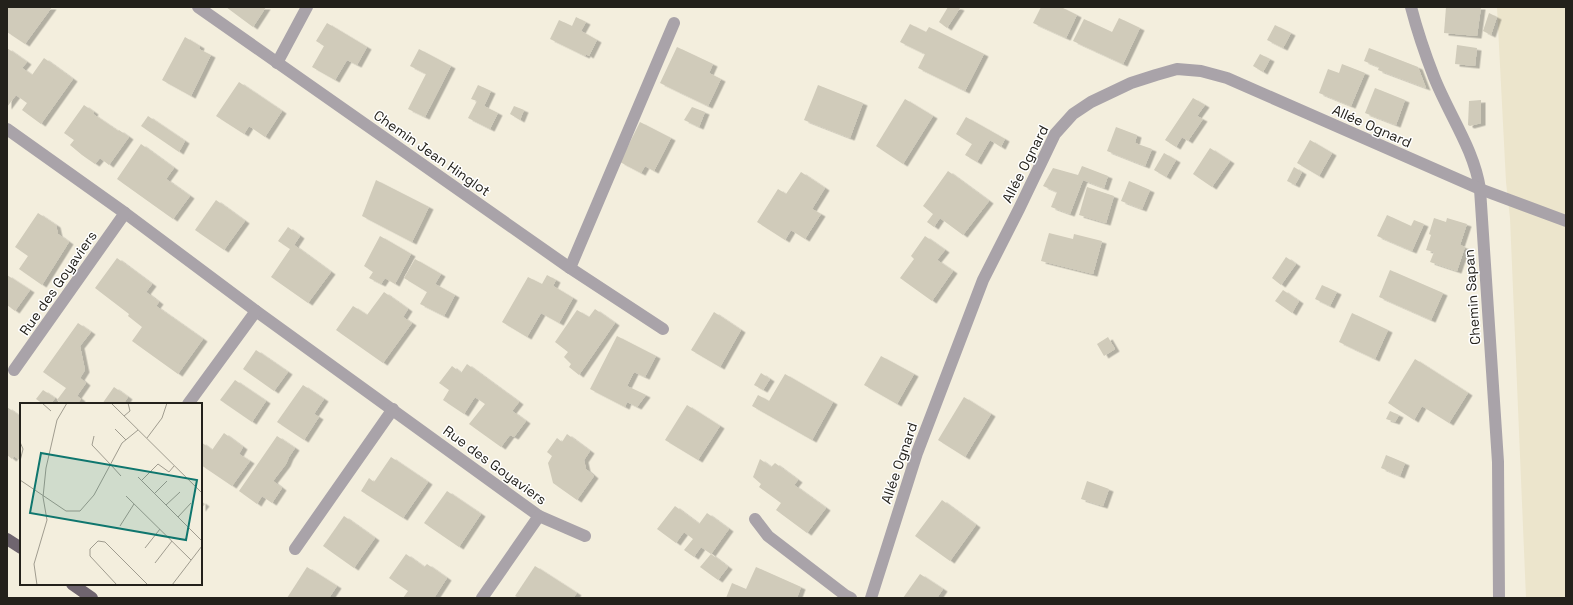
<svg xmlns="http://www.w3.org/2000/svg" width="1573" height="605" font-family="'Space Grotesk',sans-serif">
<style>
.built{fill:#ece5cc}
.building{fill:#d0cbba;filter:url(#shadow)}
.lines{fill:none;stroke-linecap:round;stroke-linejoin:round}
.minor{stroke:#a9a3a9;stroke-width:12}
.major{stroke:#6f656f;stroke-width:12}
.labels{text-anchor:middle;dominant-baseline:central;stroke-width:3;stroke-linejoin:round;paint-order:stroke}
.street-label{font-size:14px;fill:#23211b;stroke:#fff}
.inset-road{fill:none;stroke:#a09c8f;stroke-width:1}
.view{fill:#0f766e;fill-opacity:0.15;stroke:#0f766e;stroke-width:2}
.inset-edge{fill:none;stroke:#23211b;stroke-width:2}
</style>
<defs>
<filter id="shadow"><feDropShadow dx="4.5" dy="2.5" stdDeviation="0" flood-color="#0004"/></filter>
</defs>
<rect width="100%" height="100%" fill="#f3eedd"/>
<path class="built" d="M1497,7H1566V598H1526L1510,218L1506,182Z"/>
<g class="building">
<path d="M7,7H52L25,44L7,32Z"/>
<path d="M226,7H266L253,27Z"/>
<path d="M948,7H957L960,8L947,28L939,22Z"/>
<path d="M1041,7H1061L1077,15L1066,38L1033,23Z"/>
<path d="M1446,7H1481L1477,36L1444,33Z"/>
<path d="M1489,13L1497,17L1491,35L1483,31Z"/>
<path d="M576,17L586,22L581,31L597,40L589,56L586,54L585,56L550,39L559,20L572,26Z"/>
<path d="M1119,18L1140,28L1123,64L1073,41L1084,19L1112,32Z"/>
<path d="M327,23L367,47L357,65L347,60L335,80L312,67L324,46L316,41Z"/>
<path d="M910,24L926,32L929,27L984,54L965,91L918,68L925,54L900,42Z"/>
<path d="M1275,25L1291,33L1283,48L1267,40Z"/>
<path d="M185,37L200,46L199,49L211,55L191,96L162,80Z"/>
<path d="M1457,45L1477,48L1475,66L1455,64Z"/>
<path d="M677,47L713,64L709,73L721,79L708,106L660,83Z"/>
<path d="M7,48L27,62L22,68L32,75L44,58L73,79L41,124L22,110L27,103L16,95L7,107Z"/>
<path d="M1369,48L1418,67L1426,88L1378,70L1379,67L1364,61Z"/>
<path d="M419,49L451,66L425,117L408,109L426,74L410,66Z"/>
<path d="M1260,54L1270,59L1263,72L1253,66Z"/>
<path d="M1342,64L1365,73L1351,106L1319,93L1328,69L1339,73Z"/>
<path d="M239,82L282,111L265,137L249,126L244,134L216,116Z"/>
<path d="M478,85L491,91L484,106L498,113L490,129L468,118L477,101L471,99Z"/>
<path d="M818,85L863,103L850,138L804,120Z"/>
<path d="M1375,88L1405,100L1396,125L1365,113Z"/>
<path d="M1193,98L1205,105L1197,116L1203,119L1188,141L1182,137L1176,147L1165,140Z"/>
<path d="M905,99L933,116L903,164L876,146Z"/>
<path d="M1481,100V123L1470,126L1468,125L1469,101Z"/>
<path d="M84,105L94,112L93,114L118,131L119,130L129,137L109,165L100,158L95,164L82,155L70,145L74,140L64,133Z"/>
<path d="M514,106L524,110L520,120L510,114Z"/>
<path d="M692,107L705,112L699,127L684,120Z"/>
<path d="M148,116L185,141L179,152L141,126Z"/>
<path d="M966,117L1005,139L1001,147L990,140L977,162L965,155L972,144L956,134Z"/>
<path d="M640,122L671,138L654,171L645,166L641,173L620,162Z"/>
<path d="M1116,127L1137,135L1135,143L1152,149L1145,166L1107,151Z"/>
<path d="M1310,140L1332,153L1319,176L1297,163Z"/>
<path d="M141,144L174,168L166,179L190,196L173,219L117,179Z"/>
<path d="M1210,148L1230,161L1212,187L1193,174Z"/>
<path d="M1164,153L1176,160L1166,177L1154,170Z"/>
<path d="M1082,166L1108,176L1104,188L1083,180L1070,214L1051,207L1057,192L1043,186L1053,168L1078,175Z"/>
<path d="M1294,167L1302,172L1295,185L1287,181Z"/>
<path d="M948,171L989,201L963,235L940,218L934,227L927,222L933,214L923,206Z"/>
<path d="M801,172L825,188L812,209L821,214L805,239L791,230L785,240L757,222L778,189L786,194Z"/>
<path d="M376,180L429,207L412,242L362,216Z"/>
<path d="M1129,181L1150,190L1142,209L1121,201Z"/>
<path d="M1087,187L1114,196L1106,223L1079,215Z"/>
<path d="M216,200L245,221L224,250L195,230Z"/>
<path d="M38,213L56,225L58,234L69,242L42,285L19,269L28,256L15,247Z"/>
<path d="M1387,215L1411,226L1414,220L1424,224L1412,251L1377,236Z"/>
<path d="M1434,218L1446,222L1447,218L1467,224L1460,245L1465,247L1457,271L1430,262L1434,252L1426,250L1431,235L1429,234Z"/>
<path d="M288,227L300,236L294,245L331,272L308,303L271,277L290,249L278,241Z"/>
<path d="M1049,233L1073,239L1074,234L1102,241L1093,274L1041,261Z"/>
<path d="M380,236L411,254L395,284L385,278L381,284L369,278L373,272L364,266Z"/>
<path d="M925,236L945,250L937,260L953,271L932,301L900,278L914,259L911,256Z"/>
<path d="M1286,257L1296,264L1281,285L1272,278Z"/>
<path d="M117,258L152,284L146,292L159,302L156,306L203,339L178,374L132,341L142,327L128,316L129,314L95,288Z"/>
<path d="M415,259L441,274L435,284L455,295L444,316L420,304L427,292L404,278Z"/>
<path d="M1390,270L1443,293L1431,320L1379,297Z"/>
<path d="M7,275L30,290L15,311L7,305Z"/>
<path d="M547,275L556,280L553,286L573,298L559,323L541,313L527,337L502,322L528,277L542,284Z"/>
<path d="M1322,285L1337,292L1330,306L1315,299Z"/>
<path d="M1283,290L1299,301L1292,313L1275,301Z"/>
<path d="M384,292L408,309L403,317L412,323L383,363L336,330L353,306L367,315Z"/>
<path d="M595,309L615,323L579,375L569,367L571,364L564,357L568,352L555,342L577,310L589,317Z"/>
<path d="M714,312L741,330L720,367L691,350Z"/>
<path d="M1352,313L1388,330L1375,359L1339,342Z"/>
<path d="M78,323L91,332L80,346L85,370L80,378L86,383L77,396L81,399L77,404H62L57,400L66,388L43,372Z"/>
<path d="M617,336L656,356L645,377L634,372L627,386L646,395L637,407L627,402L625,407L590,389Z"/>
<path d="M1108,337L1115,349L1104,356L1097,344Z"/>
<path d="M256,350L288,372L274,391L243,369Z"/>
<path d="M881,356L914,374L897,404L864,385Z"/>
<path d="M1415,359L1468,393L1449,423L1422,406L1414,420L1388,403Z"/>
<path d="M467,364L519,402L512,411L526,421L514,437L510,435L501,447L469,424L485,404L475,397L464,414L443,400L449,390L439,383L452,366L461,373Z"/>
<path d="M761,373L770,379L763,390L754,385Z"/>
<path d="M785,374L833,402L812,440L752,406L758,395L769,401Z"/>
<path d="M235,380L266,401L252,422L220,400Z"/>
<path d="M303,385L324,399L314,414L319,417L304,440L277,422Z"/>
<path d="M114,387L128,397L124,403L126,404H102Z"/>
<path d="M43,390L55,398L51,404H43L36,399Z"/>
<path d="M964,397L991,414L965,457L938,440Z"/>
<path d="M687,405L720,426L698,460L665,440Z"/>
<path d="M7,407L21,417V461L14,456L12,459L7,455Z"/>
<path d="M1390,411L1399,415L1395,422L1386,419Z"/>
<path d="M224,433L243,447L239,454L250,461L232,486L201,465V442L212,450Z"/>
<path d="M567,434L590,451L584,460L586,469L594,476L577,500L553,483L548,463L552,456L547,452L557,438L562,442Z"/>
<path d="M277,436L295,448L289,457L286,464L273,481L282,488L272,503L262,496L257,504L239,491Z"/>
<path d="M1386,455L1405,463L1400,476L1381,468Z"/>
<path d="M391,457L428,482L403,518L361,491L369,478L374,482Z"/>
<path d="M760,459L771,467L775,463L798,480L794,485L826,508L807,533L776,510L781,503L759,487L761,484L753,477Z"/>
<path d="M1087,481L1109,489L1103,506L1081,499Z"/>
<path d="M447,491L481,514L459,547L424,523Z"/>
<path d="M942,500L976,525L950,561L915,536Z"/>
<path d="M201,501L205,504L201,509Z"/>
<path d="M675,506L699,524L707,513L729,529L711,554L701,547L694,557L684,550L693,539L684,532L676,543L657,529Z"/>
<path d="M344,516L375,538L354,568L323,546Z"/>
<path d="M406,554L424,567L427,564L447,578L434,598H403L408,591L389,578Z"/>
<path d="M711,554L728,567L718,580L700,567Z"/>
<path d="M535,566L577,593L573,598H519L515,596Z"/>
<path d="M307,567L337,586L329,598H287Z"/>
<path d="M756,567L801,587L797,598H726L732,583L746,589Z"/>
<path d="M920,574L943,589L937,598H903Z"/>
</g>
<g class="lines">
<g class="minor">
<path d="M198,7L570,268L663,329"/>
<path d="M1411,7C1417,30 1425,54 1434,77C1449,115 1474,149 1480,189L1498,462L1499,598"/>
<path d="M277,63L307,7"/>
<path d="M7,129L125,213L256,311L539,516L585,536"/>
<path d="M570,268L674,23"/>
<path d="M14,370L125,213"/>
<path d="M188,404L256,311"/>
<path d="M755,519L768,536L845,595L851,598"/>
<path d="M295,549L393,409"/>
<path d="M482,598L539,516"/>
<path d="M871,598L917,453L983,280L1019,209L1055,134L1073,114L1091,102L1131,83L1156,75L1177,69L1201,71L1227,78L1480,189L1566,221"/>
</g>
<g class="major">
<path d="M7,539L21,548"/>
<path d="M72,584L92,598"/>
</g>
</g>
<g class="labels">
<g class="street-label">
<text transform="translate(1372 126) rotate(24)">Allée Ognard</text>
<text transform="translate(432 153) rotate(35)">Chemin Jean Hinglot</text>
<text transform="translate(1025 164) rotate(-63)">Allée Ognard</text>
<text transform="translate(58 283) rotate(-55)">Rue des Goyaviers</text>
<text transform="translate(1472 297) rotate(-94)">Chemin Sapan</text>
<text transform="translate(899 463) rotate(-71)">Allée Ognard</text>
<text transform="translate(495 465) rotate(36)">Rue des Goyaviers</text>
</g>
</g>
<g transform="translate(20 403)">
<rect width="182" height="182" fill="#f3eedd"/>
<path class="inset-road" d="M22,0L31,8M91,0L182,90M104,13L110,8L108,0M95,26L106,37M74,33L72,42L91,62M127,35L142,15L147,0M0,39L3,46L0,58M91,62L101,73M118,74L182,138M0,77L46,108H60L74,92L102,40L118,27M122,77L138,61L149,69L154,63M135,90L147,78M106,93L171,157M146,102L160,89M158,114L171,100M100,123L114,101M125,145L140,126M135,160L152,138M17,182L14,161L27,117L23,94L26,65L37,17L47,0M97,182L70,153V146L78,138L85,139L128,182M152,182L182,143"/>
<path class="view" d="M21,50L177,77L166,137L10,110Z"/>
<rect width="182" height="182" class="inset-edge"/>
</g>
<rect width="1573" height="605" fill="none" stroke="#23211b" stroke-width="16"/>
</svg>
